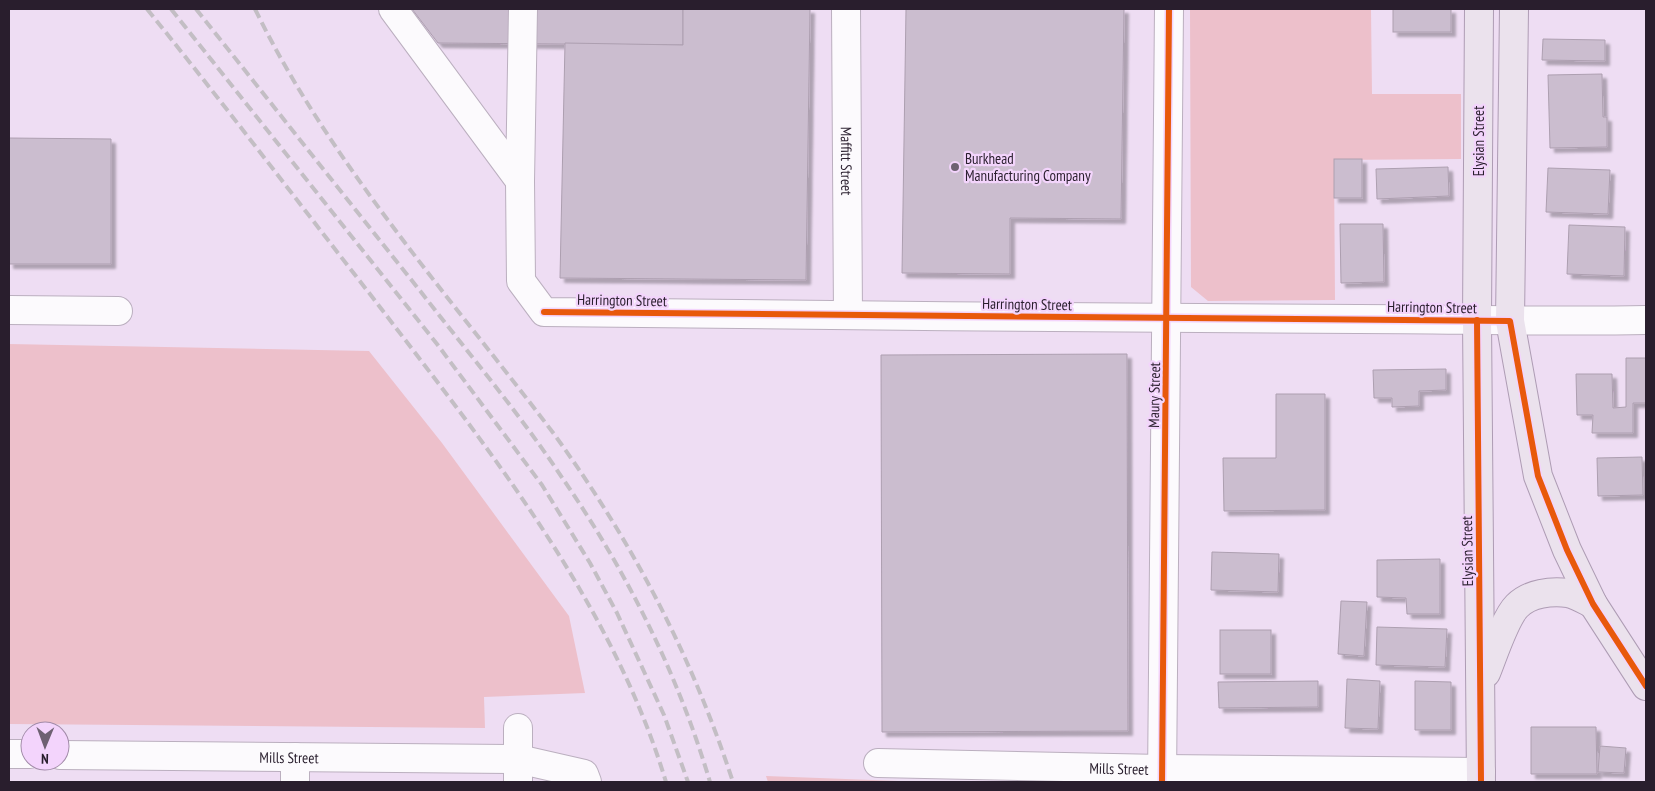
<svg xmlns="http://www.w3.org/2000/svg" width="1655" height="791" font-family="'PT Sans Narrow',sans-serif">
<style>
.green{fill:#edc0cb}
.building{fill:#cbbdcf;stroke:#ad9fb0;filter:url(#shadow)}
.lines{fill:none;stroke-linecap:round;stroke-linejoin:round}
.minor-casing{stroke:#bbafbf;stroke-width:30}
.major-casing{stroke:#ae9cb4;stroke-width:30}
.minor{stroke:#fcfafd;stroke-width:28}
.major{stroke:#ebe2ed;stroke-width:28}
.rail{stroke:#c3bec4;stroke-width:4;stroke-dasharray:10 5;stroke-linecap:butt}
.cycleway-casing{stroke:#f3d4fc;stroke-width:9}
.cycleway{stroke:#e8590c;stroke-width:6}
.poi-dot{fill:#6e6172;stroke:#f3d4fc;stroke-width:2}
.labels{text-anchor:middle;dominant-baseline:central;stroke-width:4.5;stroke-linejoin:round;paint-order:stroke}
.street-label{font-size:15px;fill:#291e2d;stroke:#f3d4fc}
.poi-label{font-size:15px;fill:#291e2d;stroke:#f3d4fc;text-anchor:start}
</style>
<defs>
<filter id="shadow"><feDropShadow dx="4.5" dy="4.5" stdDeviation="1" flood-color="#0004"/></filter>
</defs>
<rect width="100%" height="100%" fill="#eeddf3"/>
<g class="green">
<path d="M1190,9H1371L1372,94H1461V159L1334,160L1335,300L1208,301L1191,287Z"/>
<path d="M9,344L369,351L442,443L569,616L585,693L484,697L485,728L9,724Z"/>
<path d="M766,776L925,782H768Z"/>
</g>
<g class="building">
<path d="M412,9H683V45L438,43Z"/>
<path d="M683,9H810L806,280L560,278L565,43L683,45Z"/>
<path d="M906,9H1124L1121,219L1010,218V274L902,273Z"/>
<rect x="1393" y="9" width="58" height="23"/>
<path d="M1543,39L1605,40V61L1542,60Z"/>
<path d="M1602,74L1603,117H1607V147L1550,148L1548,75Z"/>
<path d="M9,138L111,139V264H9Z"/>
<rect x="1334" y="159" width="28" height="39"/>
<path d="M1448,167L1449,196L1377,199L1376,169Z"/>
<path d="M1548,168L1610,170L1608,214L1546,212Z"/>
<path d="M1340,224H1383L1384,282L1341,283Z"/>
<path d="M1569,225L1625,227L1624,276L1567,274Z"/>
<path d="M1127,354L1128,731L882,732L881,355Z"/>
<path d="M1626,358H1646V403H1633V433H1592L1593,415H1577L1576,374H1612L1613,408L1626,407Z"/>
<path d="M1446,369V390L1419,391V406L1392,407V398H1374L1373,370Z"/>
<path d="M1276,394H1325V510L1224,511L1223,458H1276Z"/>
<path d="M1642,457L1643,495L1598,496L1597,458Z"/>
<path d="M1212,552L1279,554L1278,592L1211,590Z"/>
<path d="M1440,559V614H1407L1406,598L1377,597V560Z"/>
<path d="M1341,601L1367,602L1364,656L1338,654Z"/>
<path d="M1377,627L1447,629L1445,667L1376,665Z"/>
<rect x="1220" y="630" width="51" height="44"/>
<path d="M1347,679L1380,681L1378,729L1345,728Z"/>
<path d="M1318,681V707L1219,708L1218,682Z"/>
<path d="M1415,681L1451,682V730H1415Z"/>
<path d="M1531,727H1596L1597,774H1531Z"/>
<path d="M1600,746L1626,748L1624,773L1598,772Z"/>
</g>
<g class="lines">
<defs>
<g id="minor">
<path d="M393,9L520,181"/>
<path d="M523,9L520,181L521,281L544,312C815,315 1087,318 1358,319C1454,319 1550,322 1646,320"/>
<path id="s1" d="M846,9L848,315"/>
<path d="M9,310L118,311"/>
<path d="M9,754H30"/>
<path id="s2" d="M60,755L518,759L584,774L587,782"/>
<path id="s3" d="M878,763L1162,769L1481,772"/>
<path d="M295,782V757"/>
<path d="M518,782V728"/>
<path d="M1162,782L1169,9"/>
</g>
<g id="major">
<path d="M1479,9L1477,320L1481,782"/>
<path d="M1514,9L1510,321L1538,476L1567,550L1593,604L1646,686"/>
<path d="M1486,673C1493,656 1505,618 1517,606C1530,593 1551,591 1568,593C1577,595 1585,600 1593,604"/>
</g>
</defs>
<use href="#minor" class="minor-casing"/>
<use href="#major" class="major-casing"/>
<use href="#minor" class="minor"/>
<use href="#major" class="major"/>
<g class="rail">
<path d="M147,9C224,104 298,202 373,298C487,447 611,600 666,782"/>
<path d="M171,9L437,344L542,485L590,563L617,613L664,715L688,782"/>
<path d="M196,9C271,103 346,198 421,292C469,354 520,414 563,479C627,572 678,674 710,782"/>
<path d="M255,9C330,163 451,298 554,434C633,543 691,654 733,782"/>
</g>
<defs>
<g id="cycleway">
<path d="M544,312L1510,321L1538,476L1567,550L1593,604L1646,686"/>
<path d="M1477,320L1481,782"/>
<path d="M1162,782L1169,9"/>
</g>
</defs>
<use href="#cycleway" class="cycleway-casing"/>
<use href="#cycleway" class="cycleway"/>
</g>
<circle class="poi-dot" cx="955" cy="167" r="5"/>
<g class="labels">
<g class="street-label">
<text transform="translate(1478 141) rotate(-90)">Elysian Street</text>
<text stroke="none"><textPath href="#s1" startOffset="152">Maffitt Street</textPath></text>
<text transform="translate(622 300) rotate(1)">Harrington Street</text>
<text transform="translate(1027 304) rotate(1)">Harrington Street</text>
<text transform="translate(1432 307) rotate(1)">Harrington Street</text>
<text transform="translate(1154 395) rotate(-89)">Maury Street</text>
<text transform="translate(1467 551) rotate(-91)">Elysian Street</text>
<text stroke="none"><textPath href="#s2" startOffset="229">Mills Street</textPath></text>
<text stroke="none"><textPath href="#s3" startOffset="241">Mills Street</textPath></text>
</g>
<g class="poi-label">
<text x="965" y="158">Burkhead<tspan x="965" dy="17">Manufacturing Company</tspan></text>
</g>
</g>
<rect width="1655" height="791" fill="none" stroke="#291e2d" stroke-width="20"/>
<g transform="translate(45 746) rotate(181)"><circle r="24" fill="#f3d4fc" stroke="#a28ba9"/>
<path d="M0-4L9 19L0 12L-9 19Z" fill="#6e6172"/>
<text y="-8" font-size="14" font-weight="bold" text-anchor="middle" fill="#291e2d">N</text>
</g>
</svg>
